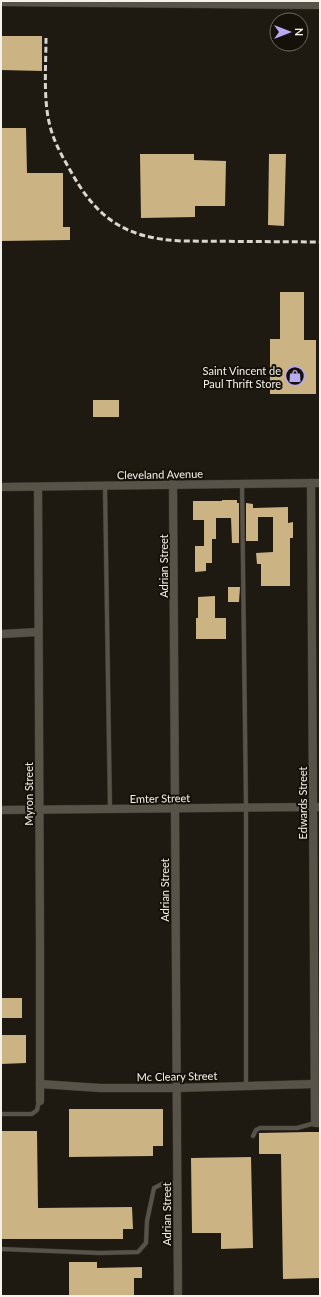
<svg xmlns="http://www.w3.org/2000/svg" width="321" height="1297" font-family="Lato,sans-serif">
<style>
.building{fill:#ccb383}
.lines{fill:none;stroke-linecap:round;stroke-linejoin:round}
.lane-casing{stroke:#373430;stroke-width:5}
.street-casing{stroke:#373430;stroke-width:9}
.lane{stroke:#585349;stroke-width:4}
.street{stroke:#585349;stroke-width:8}
.rail{stroke:#d9d6d0;stroke-width:3;stroke-dasharray:6 3;stroke-linecap:butt}
.labels{text-anchor:middle;dominant-baseline:central;stroke-width:4;stroke-linejoin:round;paint-order:stroke}
.poi-label{font-size:11px;fill:#f4f1eb;stroke:#151109;text-anchor:end}
.street-label{font-size:11px;fill:#f4f1eb;stroke:#151109}
</style>
<rect width="100%" height="100%" fill="#1e1a12"/>
<g class="building">
<path d="M1,36H42V71L1,70Z"/>
<path d="M1,128H26L27,173H63V227H70V240L1,241Z"/>
<path d="M140,154H194V160L226,161L225,206H195V217L141,218Z"/>
<path d="M269,154H286L284,226L268,225Z"/>
<path d="M280,292H304V340H316V394H270V339H280Z"/>
<rect x="93" y="400" width="26" height="17"/>
<path d="M222,500H237V503H239V543H232L231,518H216V539H212V563H206V571L195,572V546H204V520H193V501H222Z"/>
<path d="M246,503L253,504V508L288,507V523L293,522V538H290V586H261V564H257L256,553L273,552V517H258V541H246Z"/>
<path d="M228,587H240L239,602H228Z"/>
<path d="M215,596V618H226V639H196V618H198V597Z"/>
<rect x="1" y="998" width="21" height="20"/>
<path d="M1,1035H26V1063L1,1064Z"/>
<path d="M69,1109H163V1146H153V1156L69,1157Z"/>
<path d="M1,1131H37L38,1208L132,1207L133,1229H123V1239H1Z"/>
<path d="M308,1132H320V1278L283,1279L281,1154H259V1133Z"/>
<path d="M251,1157L253,1248L221,1249V1233H192L191,1158Z"/>
<path d="M69,1262H97V1268L142,1267V1278H134V1296H69Z"/>
</g>
<g class="lines">
<defs>
<g id="lane">
<path d="M242,484L246,808V1086"/>
<path d="M105,486L110,809"/>
<path d="M1,1114H32L37,1110L39,1101"/>
<path d="M253,1136L256,1130L260,1128H297L315,1123"/>
<path d="M1,1249L100,1253L138,1252L146,1243L147,1221L154,1188L162,1184L177,1183"/>
</g>
<g id="street">
<path d="M1,2L320,5"/>
<path d="M311,483L315,1123H320"/>
<path d="M173,484L178,1296"/>
<path d="M1,487L320,483"/>
<path d="M38,487L40,947V1101"/>
<path d="M1,634L38,632"/>
<path d="M1,810L320,807"/>
<path d="M40,1084L100,1088H177L314,1084"/>
</g>
</defs>
<use href="#lane" class="lane-casing"/>
<use href="#street" class="street-casing"/>
<use href="#lane" class="lane"/>
<use href="#street" class="street"/>
<path class="rail" d="M46,38C46,65 43,100 50,126C54,142 62,156 70,170C97,219 125,238 181,241L320,242"/>
</g>
<defs>
<symbol id="shop-ring" viewBox="-11 -11 22 22"><circle r="9.5" fill="#151109" stroke="#baaaf6" stroke-width="1.5"/><path d="M-5-2.5h2.3a2.7 3.5 0 0 1 5.4 0H5L5.5 6h-11ZM-1.5-2.5h3a1.5 2.3 0 0 0-3 0Z" fill="#baaaf6"/></symbol>
</defs>
<g fill-rule="evenodd">
<use href="#shop-ring" x="284" y="365" width="22" height="22"/>
</g>
<g class="labels">
<g class="poi-label">
<text x="281" y="370">Saint Vincent de<tspan x="281" dy="13">Paul Thrift Store</tspan></text>
</g>
<g class="street-label">
<text transform="translate(160 474) rotate(-1)">Cleveland Avenue</text>
<text transform="translate(163 566) rotate(-90)">Adrian Street</text>
<text transform="translate(28 794) rotate(-90)">Myron Street</text>
<text transform="translate(160 798) rotate(-1)">Emter Street</text>
<text transform="translate(302 803) rotate(-90)">Edwards Street</text>
<text transform="translate(164 890) rotate(-90)">Adrian Street</text>
<text transform="translate(177 1076) rotate(-1)">Mc Cleary Street</text>
<text transform="translate(166 1214) rotate(-90)">Adrian Street</text>
</g>
</g>
<rect width="321" height="1297" fill="none" stroke="#f4f1eb" stroke-width="4"/>
<g transform="translate(289 32) rotate(90)"><circle r="19" fill="#151109" stroke="#6e6b63"/>
<path d="M0-3L7 15L0 10L-7 15Z" fill="#baaaf6"/>
<text y="-6" font-size="11" font-weight="bold" text-anchor="middle" fill="#f4f1eb">N</text>
</g>
</svg>
